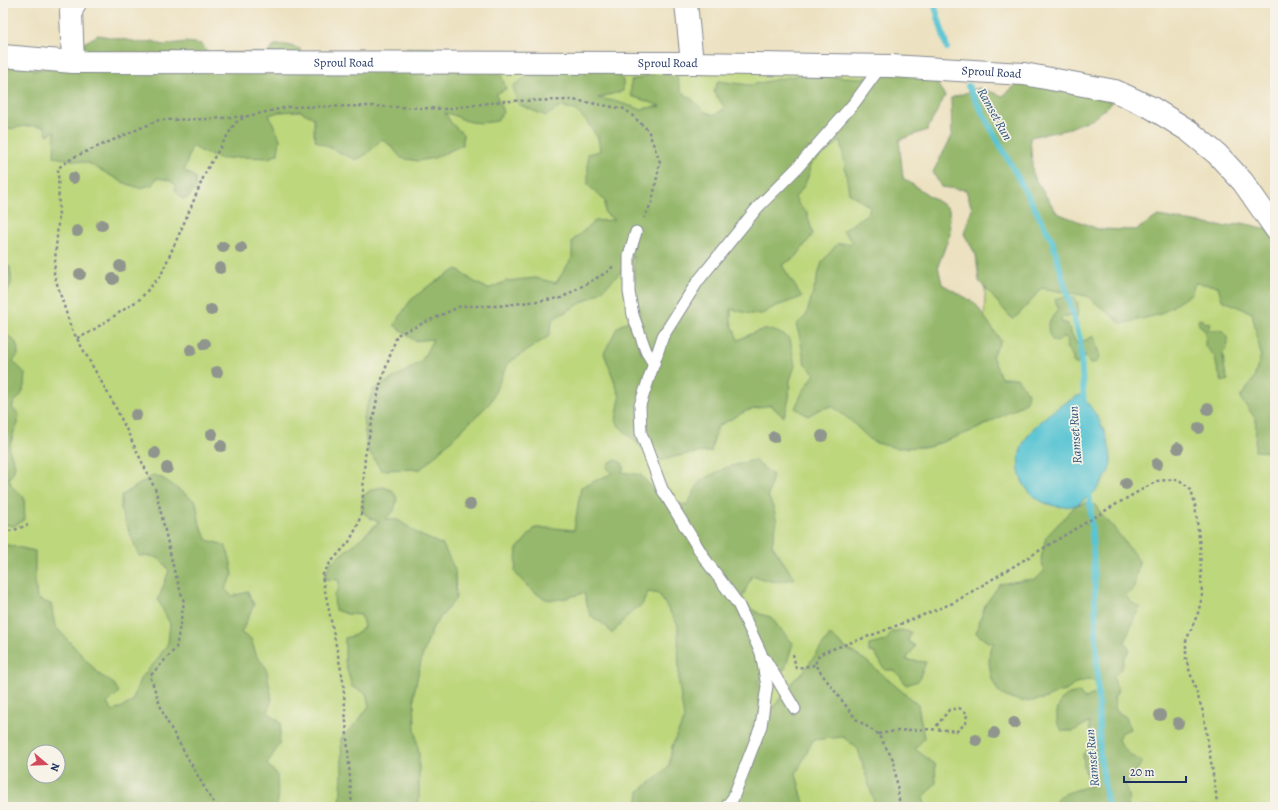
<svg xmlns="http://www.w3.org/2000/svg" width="1278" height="810" font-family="Alegreya,serif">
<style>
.green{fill:#bdd77c;stroke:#6c836d;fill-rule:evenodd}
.forest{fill:#96b86c;stroke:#587465;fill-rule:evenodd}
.water{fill:#5ac5d3;stroke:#3a7a98}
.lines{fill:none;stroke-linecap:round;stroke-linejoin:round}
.stream{stroke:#5ac5d3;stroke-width:6}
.service-casing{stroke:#84888f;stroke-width:13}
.minor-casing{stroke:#84888f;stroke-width:24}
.secondary-casing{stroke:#84888f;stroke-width:24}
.path{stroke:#84888f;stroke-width:2.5;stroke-dasharray:3 3;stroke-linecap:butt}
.service{stroke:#fff;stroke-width:11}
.minor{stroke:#fff;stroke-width:22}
.secondary{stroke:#fff;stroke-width:22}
.tree{fill:#90968e}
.labels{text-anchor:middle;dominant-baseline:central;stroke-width:3.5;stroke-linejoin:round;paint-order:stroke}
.street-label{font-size:12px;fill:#1b2f5e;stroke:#f7f3e8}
.water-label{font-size:13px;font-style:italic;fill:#2b547b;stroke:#f7f3e8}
</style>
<rect width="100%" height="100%" fill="#f7f3e8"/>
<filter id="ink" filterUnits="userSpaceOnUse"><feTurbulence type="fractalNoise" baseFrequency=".025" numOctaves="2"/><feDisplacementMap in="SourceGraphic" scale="8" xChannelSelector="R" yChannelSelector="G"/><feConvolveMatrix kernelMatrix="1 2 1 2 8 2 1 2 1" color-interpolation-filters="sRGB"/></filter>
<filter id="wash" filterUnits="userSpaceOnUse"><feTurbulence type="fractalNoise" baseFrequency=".012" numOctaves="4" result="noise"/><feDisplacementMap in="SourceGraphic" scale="16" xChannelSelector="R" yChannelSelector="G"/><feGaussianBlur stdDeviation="0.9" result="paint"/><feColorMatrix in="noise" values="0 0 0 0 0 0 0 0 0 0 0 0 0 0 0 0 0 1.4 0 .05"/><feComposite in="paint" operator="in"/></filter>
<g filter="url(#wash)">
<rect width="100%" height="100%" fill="#ece1c0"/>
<path class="green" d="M3,48L881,66L891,321L984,325L987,230L1275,245V807H3ZM34,752H58V776H34Z"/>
<g class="forest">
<path d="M98,35L144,43L153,41L163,45L185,42L202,44L214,66L257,65L275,45H287L300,49L302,55L374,66L401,50L412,48H436L461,68L499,69L506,89L496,94L503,112L497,121C485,123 475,124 464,120C457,117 453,114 445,113L452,124L463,134V145L434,158L418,161L401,158L392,147L382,139L367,154L356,160L316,141L314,133V118L300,111L279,112L269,115L280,139L278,154L269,158L243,157L222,159L204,153L192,146L184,171L195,177L196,188L189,197L182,199L175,189V184L169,180L157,178L152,185L139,188L122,182L88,163L54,157L55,131L47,135L44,126H26L3,130V69L10,62H24L33,70L47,69L66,53Z"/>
<path d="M610,69L623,80V91L598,98L614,101L640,109L661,106L631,96V81C649,74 658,72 677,77L681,91L694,101L705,112L715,115L725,108L714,92L718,81L750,85L799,75L862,78L907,71L932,76L945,96L927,130L899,140L903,178L949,209L950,234L938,266L942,284L975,303L1001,341L992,356L1001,378H1017L1028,393L1026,403L977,429L929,447L896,448L873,442L851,421L832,406L818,410L808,416L795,408L803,391L815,374L805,364L799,334L796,325L806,316L822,262L837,244L854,243L843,231L868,213L870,207L849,193L841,141L810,164C810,177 804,188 795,197L799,205L807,213L813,234L796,257L782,265L802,297L774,307L762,314H751L731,309V322L738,340C760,330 767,324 790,339L795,366L790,380L789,399L784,417L770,405L746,411L718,426L713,442L711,452C692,452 675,456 657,462L619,426L616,421L620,397L604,353L617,328L640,313L634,288V256L617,276L599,293L553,319L549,336L508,363L490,403L421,469L381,470L367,448L363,417L373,390L421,362L433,339L415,341L394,325L410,301L427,287L457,269L473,281L488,289L507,281L535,278L556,283L572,258V241L595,221L614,220L605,213V201L588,185V154L600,151L598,138L587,122L576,111L562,106L546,116L518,104L513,86L526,77L549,71L566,70L585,74L589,70Z"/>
<path d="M1043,83L1113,102L1094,118L1065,130L1030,137L1033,176L1057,213L1098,229L1136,230L1158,216L1224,227L1242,223L1268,229L1275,244V468L1272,452L1255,451L1256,419L1240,398L1254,378L1261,355L1252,313L1222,300L1218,286L1195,283L1191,294L1161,314L1122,324L1087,296L1041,288L1027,306L1013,320L979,281L976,255L964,234L972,209L966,190L941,187L933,172L952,136L951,98L979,88L1003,96L1016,85Z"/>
<path d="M3,264L10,267C12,281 13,286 3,297Z"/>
<path d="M1062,297C1080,296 1079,302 1077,317L1065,316L1060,321L1068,324L1070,332L1077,344L1094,336L1100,357L1097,362L1090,364L1084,354L1081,355L1077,365L1073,362V357L1066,347L1068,340L1064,336L1057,342L1053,341C1044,328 1049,320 1058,310L1055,299Z"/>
<path d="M1201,319L1205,324L1207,322L1209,323L1210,326L1208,328L1209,330C1213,330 1219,329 1222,331C1231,335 1229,348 1223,353C1224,362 1224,372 1228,380L1222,382L1217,368L1215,357L1205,346C1205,337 1208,330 1199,325L1198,320Z"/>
<path d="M3,330C11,342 18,336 18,355L13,361L25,373C24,381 25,388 21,395C17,401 14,400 12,408L19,414L18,424L14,432L9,449L15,465L13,473L9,478L12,487L24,497L25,519L14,526L3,524Z"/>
<path d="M616,460L622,463L624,468L622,472L641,475L664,502L687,505L700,481L725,468L754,460L773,475L768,496L773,507L777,521L772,545L794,578C778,584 768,582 752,575L742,598L750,608L760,614L771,617L780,629L793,643L785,669L757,681L772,709L794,680L802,673L830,635L847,649L865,660L918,705L924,738L915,749L935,764L936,783L923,798L926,807H874L875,805L858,749L843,737L813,740L796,774L805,807H637L639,791L655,779L669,766L672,746L684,719L679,684L678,625L659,594L648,592L642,605L631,612L612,634L606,626L590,615L584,593C572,596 558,602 546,599C537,596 520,580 515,572L517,549L535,528H554L574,530L581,487L613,473L609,471L607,467L610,462Z"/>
<path d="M154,475L164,479L196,502L200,525L207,540L225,545L230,558L233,575L225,589L232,596L248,592L254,605L241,633L251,639L257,657L266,667L272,699L268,712L281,723L279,745L267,764L277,775L278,803L275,807H3V544L35,551V579L37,599L51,604L55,626L100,675L114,684L119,692L107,704L114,711L132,702L140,679L157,660L168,643L170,624L158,600L169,571C161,557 155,555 139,556L121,511V496ZM34,752H58V776H34Z"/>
<path d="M383,487L392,490L397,498L394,511L385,519L398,520L420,535L443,545L455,570L456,598L433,627L422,657L414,693L415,729L419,754V807H340L342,772L341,738L358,721L369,706L366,693L352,687L345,662V638L355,635L364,627L361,615L347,614L335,610L334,595L339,588V580L324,579L330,563L352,546L379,522L370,518L362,511L363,496L372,489Z"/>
<path d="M1090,502L1096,506L1103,517L1111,524L1139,561L1134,588L1126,596L1131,602L1140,608L1134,618L1125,642L1130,650L1124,658L1122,668L1113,677L1118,690L1114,698L1116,711L1126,717L1130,729L1121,733L1118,740C1124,751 1131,756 1142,762L1126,786L1129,801L1127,807H1055L1057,798C1068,791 1082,789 1095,784L1087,778L1084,767L1083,754L1091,745L1089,722L1073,731H1062L1057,722V712L1061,700L1069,694L1079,692L1084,699L1098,692V681L1087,680L1076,683L1066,691L1059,692L1047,698L1033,701H1021L1006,697L998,691L992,679L989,663L990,649L994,643L986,641L976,633L985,605L1000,584L1024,580L1036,579L1044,571L1041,559L1046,537L1076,505Z"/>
<path d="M900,630L911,632L908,641L915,646L906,660L926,662L918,681L906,685L900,676L893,670H885L875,653L869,652V645L886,641L892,632Z"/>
</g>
<path class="water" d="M1080,395C1097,411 1109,436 1111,459C1111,471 1106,477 1099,486C1096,492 1091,495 1086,498C1083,500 1079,504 1076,505C1046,514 1014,489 1019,458C1023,428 1056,407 1080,395Z"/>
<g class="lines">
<g class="stream">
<path d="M934,3L947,48"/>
<path d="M968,86L1052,240L1080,339L1084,405"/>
<path d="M1089,488L1094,566L1100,755L1108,807"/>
</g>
</g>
</g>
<g filter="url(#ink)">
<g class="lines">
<defs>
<g id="service">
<path d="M636,232L629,255V292L633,315L646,351L654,364"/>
<path d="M765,659L795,709"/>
<path d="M726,807L733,798L761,726L767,686L761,653L738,604L705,559L662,489L641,433L640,405L663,336L698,281L758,207L797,168L855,102L881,66"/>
</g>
<g id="minor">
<path d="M686,3L692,63"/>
<path d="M73,62L71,12L75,3"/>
</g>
<g id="secondary">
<path id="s1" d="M3,56L73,62L692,63L891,66L1024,74L1115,91L1152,108L1189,131L1217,154L1243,182L1275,228"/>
</g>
</defs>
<use href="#service" class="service-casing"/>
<use href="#minor" class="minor-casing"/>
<use href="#secondary" class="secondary-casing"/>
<g class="path">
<path d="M77,338L87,334L140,299L161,275L191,207L206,171L235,123L247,116"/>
<path d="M3,532L14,530L28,525"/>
<path d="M793,654L796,668L815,665"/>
<path d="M878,734L856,719L815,665L817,658L824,652L878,633L953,603L1113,506L1157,481L1178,479L1191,489L1195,504L1200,547L1202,597L1198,613L1186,641V660L1203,712L1216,793L1217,807"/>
<path d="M218,807L211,799L164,716L150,676L176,648L184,602L174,570L156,491L115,406L71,328L54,274L59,211L58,168L74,157L159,120L210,119L248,116L288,107L370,106L445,109L504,101L573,100L625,109L648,130L660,162L652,202L644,218"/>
<path d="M352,807L343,680L322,576L330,563L349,542L357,527L362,511L365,456L380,385L397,335L461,306H498L561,298L609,271L613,266"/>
<path d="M900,807L894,761L878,734C905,729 930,728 957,731L966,723L967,713L959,708L949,710L935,728"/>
</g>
<use href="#service" class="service"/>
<use href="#minor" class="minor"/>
<use href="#secondary" class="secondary"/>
</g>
<g class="tree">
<circle cx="73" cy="178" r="6"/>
<circle cx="102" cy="225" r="6"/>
<circle cx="77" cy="231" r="6"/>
<circle cx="223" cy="247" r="6"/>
<circle cx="241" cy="248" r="6"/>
<circle cx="120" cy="266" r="6"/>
<circle cx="220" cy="268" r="6"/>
<circle cx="80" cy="274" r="6"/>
<circle cx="113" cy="279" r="6"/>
<circle cx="211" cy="310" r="6"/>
<circle cx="205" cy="344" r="6"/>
<circle cx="191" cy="350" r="6"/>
<circle cx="217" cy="372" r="6"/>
<circle cx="1208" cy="409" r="6"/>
<circle cx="136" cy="415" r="6"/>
<circle cx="1199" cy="428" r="6"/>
<circle cx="212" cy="434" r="6"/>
<circle cx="822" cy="436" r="6"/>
<circle cx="774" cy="437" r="6"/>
<circle cx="221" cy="446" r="6"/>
<circle cx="1178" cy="448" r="6"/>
<circle cx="155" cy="453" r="6"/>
<circle cx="1157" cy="464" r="6"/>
<circle cx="167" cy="468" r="6"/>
<circle cx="1126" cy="484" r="6"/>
<circle cx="470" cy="504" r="6"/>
<circle cx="1160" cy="715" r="6"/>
<circle cx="1014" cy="723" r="6"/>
<circle cx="1178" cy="723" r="6"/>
<circle cx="994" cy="733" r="6"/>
<circle cx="976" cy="740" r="6"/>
</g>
</g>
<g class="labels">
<g class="street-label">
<text stroke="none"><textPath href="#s1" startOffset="341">Sproul Road</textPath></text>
<text stroke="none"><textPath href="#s1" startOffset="665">Sproul Road</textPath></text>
<text stroke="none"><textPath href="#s1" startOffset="989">Sproul Road</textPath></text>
</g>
<g class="water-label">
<text transform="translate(995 114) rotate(61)">Ramset Run</text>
<text transform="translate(1075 435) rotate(-94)">Ramset Run</text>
<text transform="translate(1092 758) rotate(-95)">Ramset Run</text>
</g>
</g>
<rect width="1278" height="810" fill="none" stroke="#f7f3e8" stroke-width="16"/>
<g transform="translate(46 764) rotate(109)"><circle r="19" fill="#f7f3e8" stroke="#9fa5b1"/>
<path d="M0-3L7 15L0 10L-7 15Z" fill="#d1495b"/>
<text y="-6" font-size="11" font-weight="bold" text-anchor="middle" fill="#1b2f5e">N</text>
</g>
<path d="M1124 776v6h62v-6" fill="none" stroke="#1b2f5e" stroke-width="2"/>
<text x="1130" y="776" font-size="12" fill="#1b2f5e" stroke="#f7f3e8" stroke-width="3" paint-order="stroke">20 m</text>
</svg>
